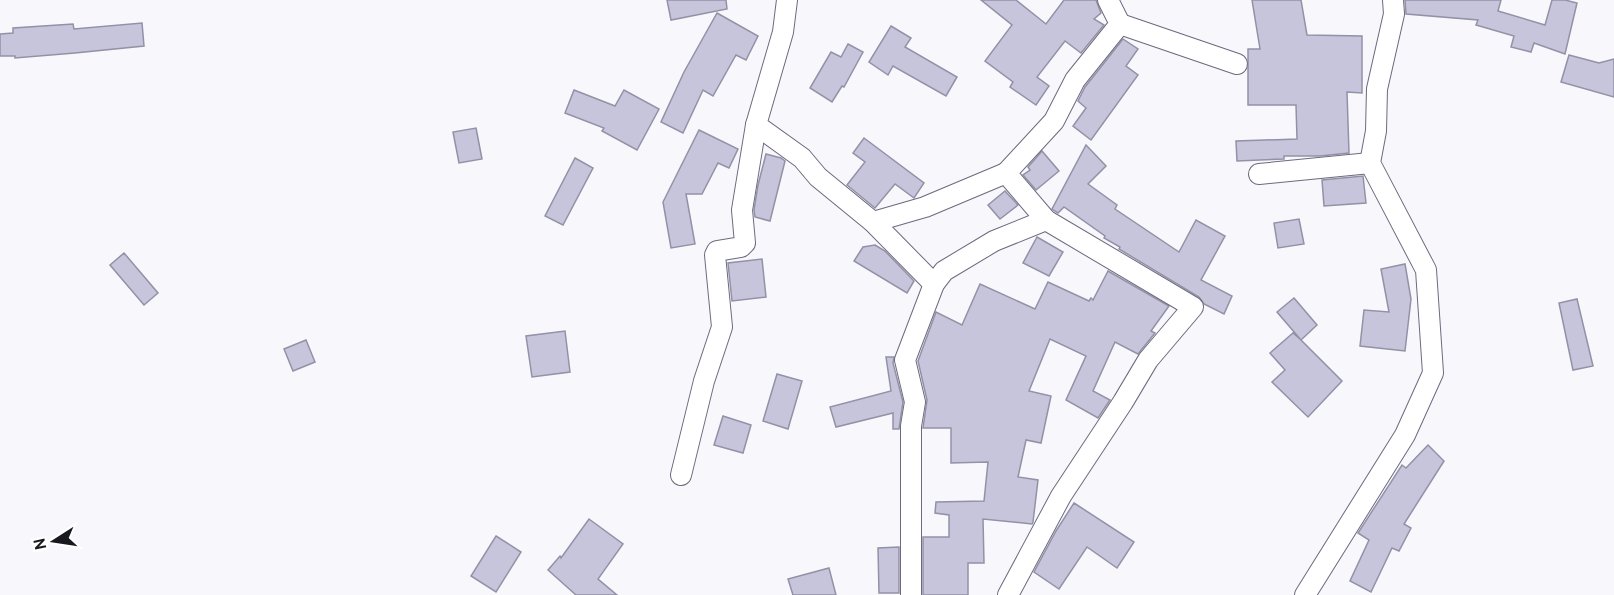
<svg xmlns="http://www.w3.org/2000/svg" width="1614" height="595" font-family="Overpass,sans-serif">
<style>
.building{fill:#c7c5dc;stroke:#9391a6;stroke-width:1.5}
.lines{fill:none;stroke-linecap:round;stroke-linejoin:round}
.street-casing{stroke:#6c6a7e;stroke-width:22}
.street{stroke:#fff;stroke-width:20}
</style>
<rect width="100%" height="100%" fill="#f8f7fc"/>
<g class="building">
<path d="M667,0H726L727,9L671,20Z"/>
<path d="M981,0H1016L1046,24L1064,0H1096L1101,13L1094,19L1104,25L1081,53L1065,41L1037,77L1049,86L1036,105L1010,87L1013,82L985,61L1012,25Z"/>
<path d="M1252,0H1301L1307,35L1362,36V93L1347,92L1349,153L1320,156H1284V159L1237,161L1236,141L1297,139L1296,105H1248V49H1260Z"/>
<path d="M1405,0H1501L1498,11L1545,25L1552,0H1565L1577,3L1565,54L1534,43L1531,52L1511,47L1514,36L1476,25L1478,20L1406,14Z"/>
<path d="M717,13L758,36L746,60L736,55L713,96L703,90L683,133L661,122L684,72Z"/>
<path d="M142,23L144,46L75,53L15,58V56H0V34L13,33V28L73,24L74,29Z"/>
<path d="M891,26L911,38L905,47L957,77L946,96L893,66L888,75L869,62Z"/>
<path d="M1123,39L1138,49L1126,66L1138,75L1091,140L1073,126L1086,108L1078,101L1085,87Z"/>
<path d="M848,44L863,52L844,87L842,86L832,102L810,88L831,52L841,57Z"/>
<path d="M1569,55L1599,63L1614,59V97L1561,82Z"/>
<path d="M574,90L615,106L624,90L659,109L637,150L602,131L604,128L565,113Z"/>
<path d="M476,128L482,159L459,163L453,132Z"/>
<path d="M699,130L738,149L729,168L718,163L702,194H686L695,244L671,248L663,202Z"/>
<path d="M864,138L924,183L914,198L895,184L875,208L847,185L865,162L853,153Z"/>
<path d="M1086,145L1106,166L1088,184L1117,205L1115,209L1179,252L1196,220L1225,236L1201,280L1232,296L1224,314L1204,304L1199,297L1119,249L1120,247L1104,238L1105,236L1064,207L1058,213L1052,209Z"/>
<path d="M1042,151L1059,171L1036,190L1023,175L1030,170L1028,167Z"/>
<path d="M766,154L781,158L785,161L770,221L755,217L754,210L758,185Z"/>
<path d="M575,158L593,168L563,225L545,216Z"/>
<path d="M1363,176L1366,203L1324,206L1322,180Z"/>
<path d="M1005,191L1018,205L1000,219L988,205Z"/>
<path d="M1299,219L1304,244L1278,248L1274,223Z"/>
<path d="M1037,237L1063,252L1049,276L1023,263Z"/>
<path d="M875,245L885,251L914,281L907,293L854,261L863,247Z"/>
<path d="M124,253L158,293L144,305L110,265Z"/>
<path d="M762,259L766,297L732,301L728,263Z"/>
<path d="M1405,264L1411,299L1405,351L1360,346L1364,310L1389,312L1381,269Z"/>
<path d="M1108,271L1169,306L1151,331L1155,333L1138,354L1115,342L1093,391L1110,400L1098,418L1066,400L1086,356L1050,339L1029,391L1051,396L1041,443L1026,440L1018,477L1038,480L1033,522L1032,524L983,519L984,563H968V595H923V537H949V515L935,513L936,502L984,501L988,462L951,463V428H923L927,400L918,361L936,312L962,325L980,284L1035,309L1048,282L1089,301L1091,298L1093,300Z"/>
<path d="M1294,298L1317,325L1301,340L1342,381L1308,417L1272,382L1285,370L1270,353L1293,333L1301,340L1277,312Z"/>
<path d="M1577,299L1593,366L1573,370L1559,303Z"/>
<path d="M565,331L570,372L532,377L526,336Z"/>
<path d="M306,340L315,362L293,371L284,349Z"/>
<path d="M886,357H894L893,363L903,402L899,429H893V413L836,427L830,407L891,391Z"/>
<path d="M777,374L802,381L788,429L763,421Z"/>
<path d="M723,416L751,425L743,453L714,445Z"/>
<path d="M1428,445L1444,461L1404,524L1411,528L1399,551L1392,548L1371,592L1350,581L1369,540L1358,533L1402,465L1406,468Z"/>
<path d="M1074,503L1134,542L1117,568L1087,547L1059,589L1034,572L1056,531Z"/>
<path d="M589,519L623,544L598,579L617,595H576L548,570L560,556L561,558Z"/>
<path d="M496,536L521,552L496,592L471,576Z"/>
<path d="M899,547V593H879L878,548Z"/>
<path d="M829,568L836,595H793L788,579Z"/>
</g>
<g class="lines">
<defs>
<g id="street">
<path d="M787,0L783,32L756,125L802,158L818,177L873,222L934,284"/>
<path d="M1120,24L1237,64"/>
<path d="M1259,174L1370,163"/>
<path d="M873,222L925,207L1006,173"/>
<path d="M681,475L704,381L722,327L715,255L717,251L741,247L745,243L742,210L756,125"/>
<path d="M911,595V426L915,402L905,360L934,284L944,271L994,241L1046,220"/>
<path d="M1008,595L1061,496L1123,402L1148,360L1193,307L1046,220L1006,173L1054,121L1075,80L1120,24L1108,0"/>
<path d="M1305,595L1405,435L1433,373L1426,270L1370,163L1376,131L1377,89L1394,14L1393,0"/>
</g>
</defs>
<use href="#street" class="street-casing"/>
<use href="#street" class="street"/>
</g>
<g transform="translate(54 541) rotate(258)" stroke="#ffffff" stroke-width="4.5" paint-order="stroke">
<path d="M0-4.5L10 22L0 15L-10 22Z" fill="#18181f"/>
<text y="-9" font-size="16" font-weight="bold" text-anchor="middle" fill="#18181f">N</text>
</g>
</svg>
